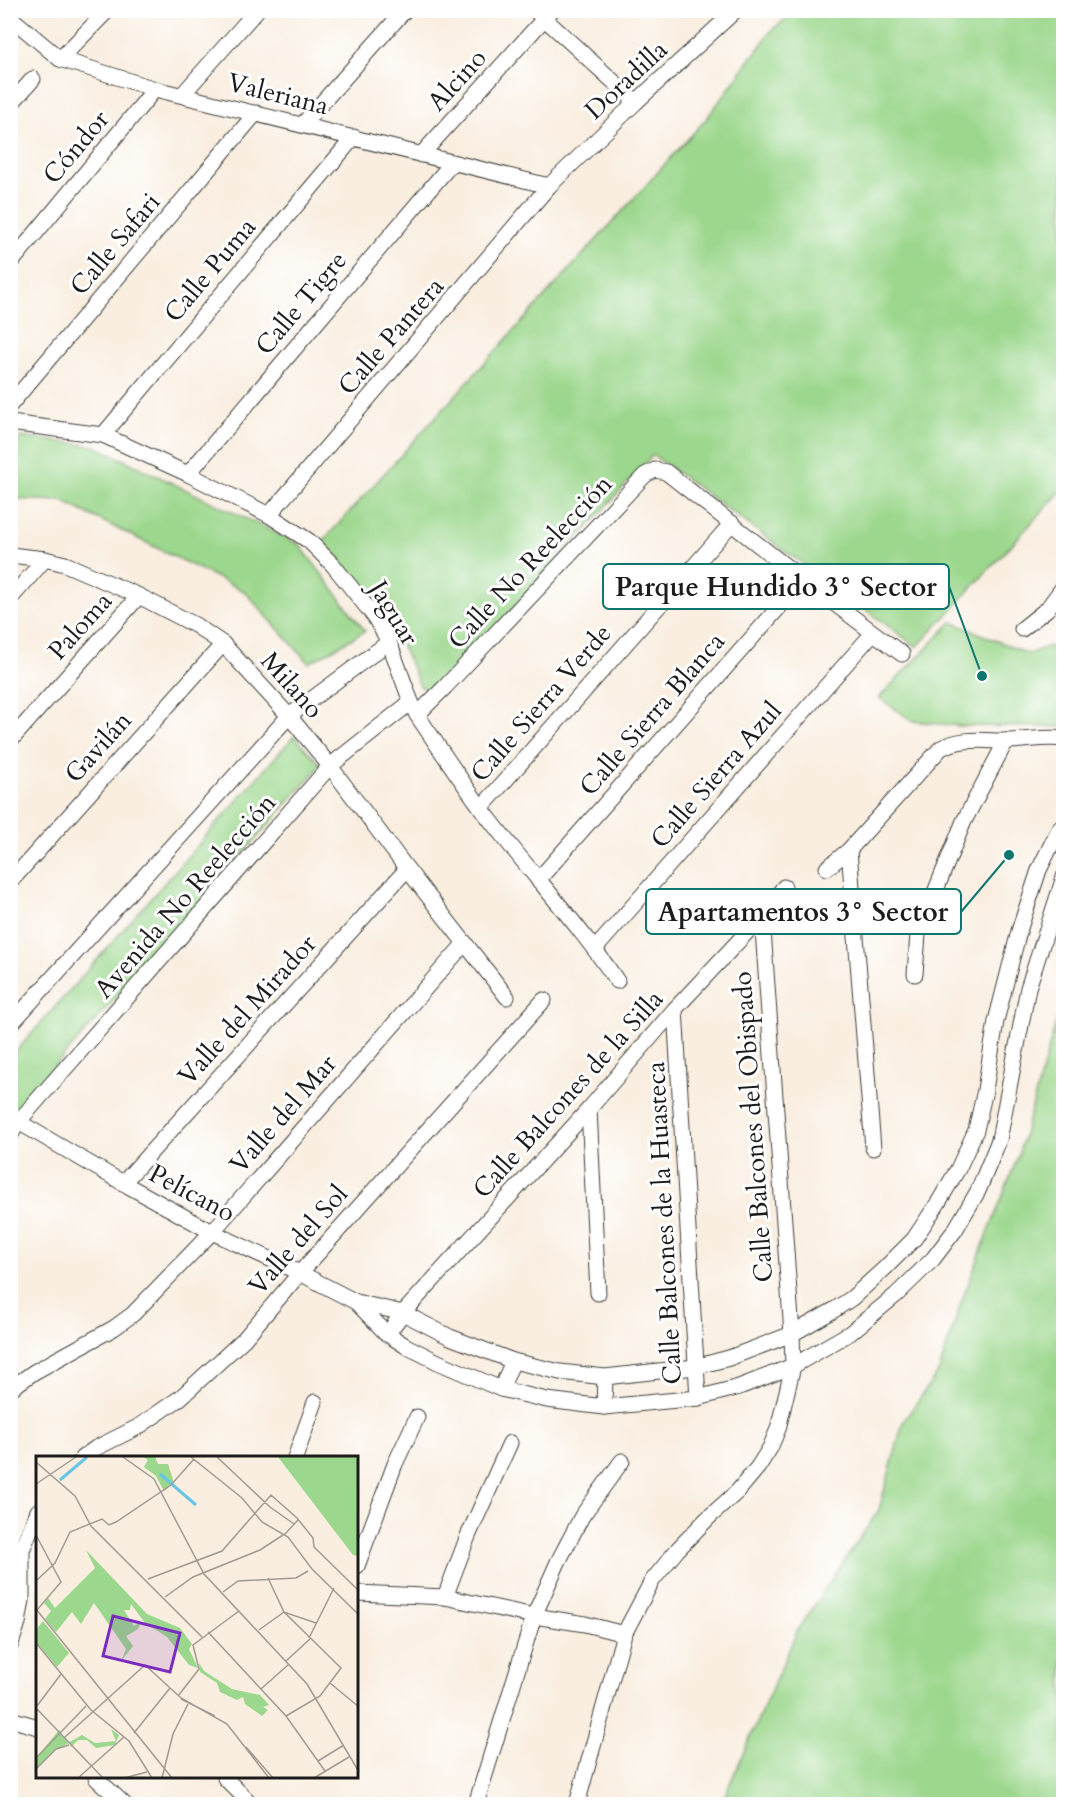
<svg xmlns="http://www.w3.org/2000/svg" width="1074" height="1815" font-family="Cardo,serif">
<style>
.green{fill:#9bd78c;stroke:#5c7a54;stroke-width:1.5}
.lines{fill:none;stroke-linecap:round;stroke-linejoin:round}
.minor-casing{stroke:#3d3c39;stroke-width:17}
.minor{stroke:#fff;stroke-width:15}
.labels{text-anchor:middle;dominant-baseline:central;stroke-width:6;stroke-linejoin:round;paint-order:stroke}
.street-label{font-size:26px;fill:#1c1c1c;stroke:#fff}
.inset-river{fill:none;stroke:#67c5e5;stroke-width:3}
.inset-road{fill:none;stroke:#a19a92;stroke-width:1.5}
.view{fill:#7b2cbf;fill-opacity:0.15;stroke:#7b2cbf;stroke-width:3}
.inset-edge{fill:none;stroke:#1c1c1c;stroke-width:3}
.leader{fill:none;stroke:#0f766e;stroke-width:2}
.callout-dot{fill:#0f766e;stroke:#fff;stroke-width:2}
.callout{fill:#fff;stroke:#0f766e;stroke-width:2}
.callout-label{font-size:27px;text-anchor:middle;font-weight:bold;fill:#1c1c1c}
</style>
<rect width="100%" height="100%" fill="#fff"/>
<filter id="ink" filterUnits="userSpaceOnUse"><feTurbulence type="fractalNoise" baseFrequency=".0167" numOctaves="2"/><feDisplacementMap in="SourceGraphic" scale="12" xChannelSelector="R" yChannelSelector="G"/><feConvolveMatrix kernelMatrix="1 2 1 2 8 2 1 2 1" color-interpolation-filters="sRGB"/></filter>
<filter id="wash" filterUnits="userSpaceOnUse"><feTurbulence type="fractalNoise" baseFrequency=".008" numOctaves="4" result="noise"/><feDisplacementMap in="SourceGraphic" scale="24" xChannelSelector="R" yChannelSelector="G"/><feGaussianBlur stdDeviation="1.35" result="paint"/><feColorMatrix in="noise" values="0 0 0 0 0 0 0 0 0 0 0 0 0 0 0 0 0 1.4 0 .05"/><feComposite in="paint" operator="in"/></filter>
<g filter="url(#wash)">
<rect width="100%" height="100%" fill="#f9eee0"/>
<g class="green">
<path d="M796,11H1063V489L917,647L653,455L435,695L420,686L391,622L323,541L707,118L772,30Z"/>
<path d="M21,437L95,446L299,544L365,631L309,663L244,591L62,501L11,499V449Z"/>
<path d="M952,622L1028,654L1049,646L1063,654V727L960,726L913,721L879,698Z"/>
<path d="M294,736L321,765L12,1115L11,1114V1057Z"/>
<path d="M1063,998V1804H721L798,1629L879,1510L903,1422L939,1371L961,1303L1018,1156Z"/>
</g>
</g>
<g filter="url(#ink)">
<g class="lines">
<defs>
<g id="minor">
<path d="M535,10L636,102"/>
<path d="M10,17L60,59L155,89L549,186"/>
<path d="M60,59L108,10"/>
<path d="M182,95L257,10"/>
<path d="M10,105L33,79"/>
<path d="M303,124L405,10"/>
<path d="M421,155L552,10"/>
<path d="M10,264L155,89"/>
<path d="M10,405L256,113"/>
<path d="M10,423L103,435L188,474L269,515L309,541L333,565L374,616L389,642L411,702L417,715C438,746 459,778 482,809C525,867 576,920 617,981"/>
<path d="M103,435L354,137"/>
<path d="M188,474L452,163"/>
<path d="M269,515L549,186L636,102L736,10"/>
<path d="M10,555L45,559L65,564L139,596L195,625L223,644L289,716L330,766L407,869L507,997"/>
<path d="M10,599L45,559"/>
<path d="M1022,629L1047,609L1064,586"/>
<path d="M417,715L445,687L645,475L655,470L666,472L803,580L902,654"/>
<path d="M10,741L139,596"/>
<path d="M481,808L732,523"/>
<path d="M849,850L873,1148"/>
<path d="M827,868L849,850L941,748C963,737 983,741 1007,741C1025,741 1045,736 1064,739"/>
<path d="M538,880L803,580"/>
<path d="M10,882L223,644"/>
<path d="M595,949L873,633"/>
<path d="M915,974L918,934L964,821L1006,741"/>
<path d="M675,1009L698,1398"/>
<path d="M10,1025L289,716L389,642"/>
<path d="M589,1109L598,1293"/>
<path d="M10,1117L123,1183L212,1232L300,1273L356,1302L403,1313L450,1337L513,1361L560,1372L605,1377L695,1367L729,1358L792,1334L834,1310L852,1298L884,1269L914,1239L938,1203L958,1169L976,1130L985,1090L996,1021L1019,931L1039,870L1058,831L1064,824"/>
<path d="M10,1136L19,1121L330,766L411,702"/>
<path d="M123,1183L407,869"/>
<path d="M356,1302L387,1334L406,1346L438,1362L501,1389L547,1400L604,1407L698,1398L739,1387L793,1366L850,1333L896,1295L933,1259L955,1230L978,1191L999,1140L1028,988L1064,877"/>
<path d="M387,1334L403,1313L589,1109L675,1009L762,916L784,887"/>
<path d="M10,1389L34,1372L114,1328L133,1314L212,1232L465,943"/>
<path d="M501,1389L513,1361"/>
<path d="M604,1407L605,1377"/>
<path d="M82,1458L96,1448L138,1427L180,1398L244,1339L300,1273L544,1000"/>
<path d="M295,1458L315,1402"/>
<path d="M357,1566L395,1464L417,1417"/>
<path d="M357,1593L445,1597L534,1616L585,1624L624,1634"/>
<path d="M445,1597L468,1536L510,1443"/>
<path d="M10,1646L18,1623L22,1600V1550L38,1511"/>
<path d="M10,1719L38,1727"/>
<path d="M96,1778L124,1804"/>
<path d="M225,1778L251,1804"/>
<path d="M476,1804L534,1616L558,1562L582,1516L622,1461"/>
<path d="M577,1804L624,1634L652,1581L678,1549L707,1519L738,1491L758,1467L770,1448L778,1429L793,1366L792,1334L762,916"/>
</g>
</defs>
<use href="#minor" class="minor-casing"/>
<use href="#minor" class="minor"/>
</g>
</g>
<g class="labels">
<g class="street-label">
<text transform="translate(457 80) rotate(-48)">Alcino</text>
<text transform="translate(626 80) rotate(-43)">Doradilla</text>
<text transform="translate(278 94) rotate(14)">Valeriana</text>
<text transform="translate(76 147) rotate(-50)">Cóndor</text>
<text transform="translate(115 244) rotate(-50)">Calle Safari</text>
<text transform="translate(210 270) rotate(-50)">Calle Puma</text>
<text transform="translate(301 303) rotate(-50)">Calle Tigre</text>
<text transform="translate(391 336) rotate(-49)">Calle Pantera</text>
<text transform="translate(530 562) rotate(-47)">Calle No Reelección</text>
<text transform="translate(394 613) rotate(59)">Jaguar</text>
<text transform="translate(80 626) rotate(-48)">Paloma</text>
<text transform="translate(292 685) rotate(48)">Milano</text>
<text transform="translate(541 703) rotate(-49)">Calle Sierra Verde</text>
<text transform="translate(652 714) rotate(-49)">Calle Sierra Blanca</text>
<text transform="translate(98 747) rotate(-48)">Gavilán</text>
<text transform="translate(716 775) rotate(-49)">Calle Sierra Azul</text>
<text transform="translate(185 896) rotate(-49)">Avenida No Reelección</text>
<text transform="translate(247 1010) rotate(-48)">Valle del Mirador</text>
<text transform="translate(568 1094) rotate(-48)">Calle Balcones de la Silla</text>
<text transform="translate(283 1114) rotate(-49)">Valle del Mar</text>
<text transform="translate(753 1127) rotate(-94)">Calle Balcones del Obispado</text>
<text transform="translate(192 1193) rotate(28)">Pelícano</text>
<text transform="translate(664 1223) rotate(-93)">Calle Balcones de la Huasteca</text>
<text transform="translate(298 1240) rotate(-49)">Valle del Sol</text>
</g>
</g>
<g transform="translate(36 1456)">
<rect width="322" height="322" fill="#f9eee0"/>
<path d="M107,1H119L122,8H132L138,27L128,35L120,20L108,11L112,4ZM242,1H322V100L317,99ZM50,94L111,158L144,172L156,188L153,193L162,212L153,209L131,181L109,167L95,148L94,154H88L98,170L105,166L102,173L90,180L97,190L85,205L90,193L58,147L45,168L36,156L20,176L9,163L15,155L8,147L12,142L19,152L59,112ZM7,165L33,197L21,211L0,186V174ZM163,207L168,215L196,233L224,239L233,249L227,251L232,254L226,260L209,248L207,241L201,244L184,236L181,227L164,216ZM75,273L83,279L79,289L60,292L51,284H42L35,291L33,287L18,295L0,314V302L23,274L32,287L46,279L59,287L80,285Z" fill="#9bd78c"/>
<path class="inset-river" d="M124,18L160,49M24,24L51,1"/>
<path class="inset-road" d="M87,1L118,23L168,118L271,228L323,316M155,1L206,42L226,66L252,81L276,113L323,159M181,1L234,51L258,68M0,6L39,40L55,70L166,181M0,28L40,1M0,79L25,126L1,154M248,79L262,64M232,122L248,156L305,212L284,240L250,260M112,123L186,95L235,39L261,62L277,82L278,91L323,135M0,125L19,107L34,76L66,63L73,69L80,66L135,29L158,3M187,136L202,125L260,122L272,115M129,141L157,121L224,94L247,79M0,153L136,322M223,174L248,156L280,167M172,176L250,260L289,315M273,182L298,132M0,187L55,254L93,285L116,322M250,205L274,183M294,227L323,251M225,233L253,208M142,240L163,213L157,189L203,155M145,243L179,260M1,250L25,218M1,253L67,322M98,277L134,232M29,281L109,209L145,242L191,268L233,322M210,291L237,322M0,302L50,250M282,305L308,289M0,313L20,293L33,289M42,322L88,281M88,322L111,316M126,322L137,278L152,248M278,322L313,301"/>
<path class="view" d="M77,160L144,177L134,216L67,200Z"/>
<rect width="322" height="322" class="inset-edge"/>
</g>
<path class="leader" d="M982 676L949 586M1009 855L961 912"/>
<g class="callout-dot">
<circle cx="982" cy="676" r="6"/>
<circle cx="1009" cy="855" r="6"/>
</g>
<g class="callout">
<rect x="603" y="564" width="346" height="45" rx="6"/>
<rect x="646" y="889" width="315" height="45" rx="6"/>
</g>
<g class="callout-label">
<text x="776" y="596">Parque Hundido 3° Sector</text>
<text x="803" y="921">Apartamentos 3° Sector</text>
</g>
<rect width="1074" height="1815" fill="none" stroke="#fff" stroke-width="36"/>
</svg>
